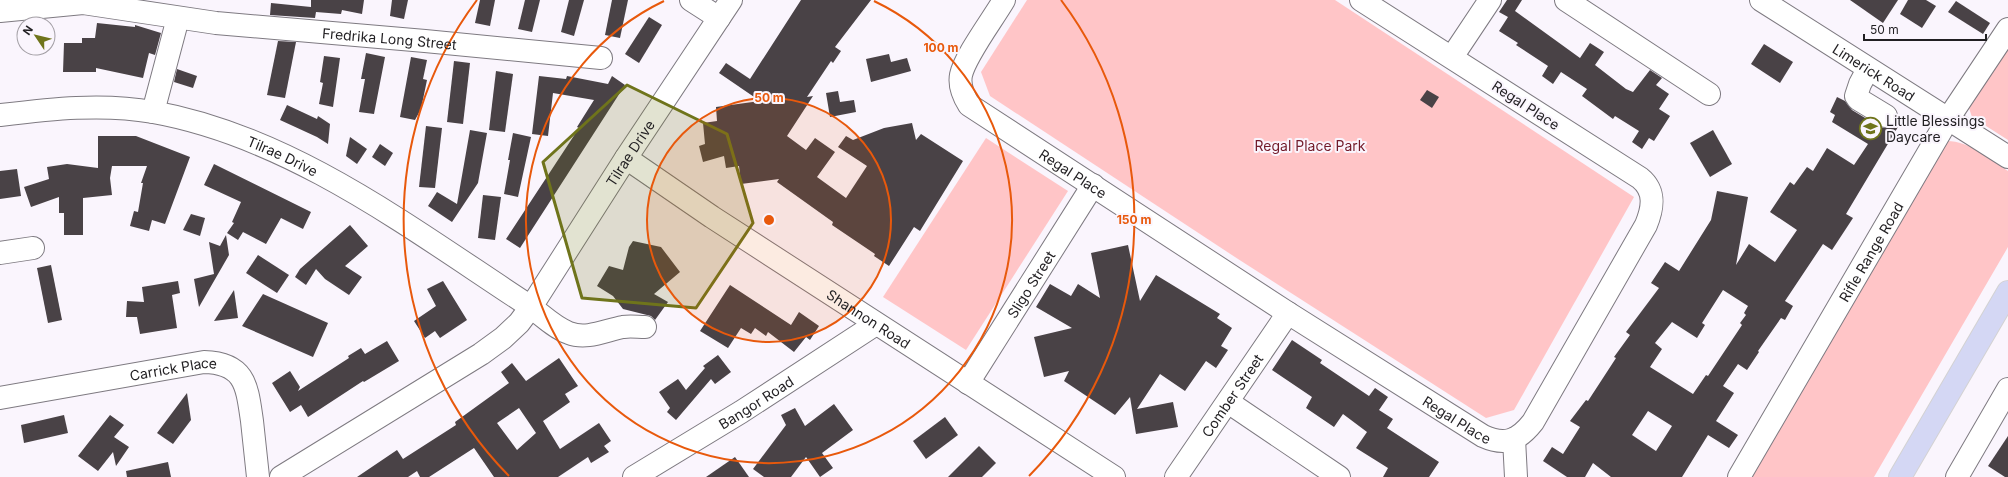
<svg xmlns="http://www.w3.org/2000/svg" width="2008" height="477" font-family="Inter,sans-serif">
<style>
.green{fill:#ffc5c7}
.building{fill:#494246;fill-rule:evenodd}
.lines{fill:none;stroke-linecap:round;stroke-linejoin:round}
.minor-casing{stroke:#7e7a81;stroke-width:24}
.major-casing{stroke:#d3d2d3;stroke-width:24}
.minor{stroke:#fff;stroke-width:22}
.major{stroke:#d4d7f4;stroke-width:22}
.marked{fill:#6f741b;fill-opacity:0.2;stroke:#6f741b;stroke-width:3;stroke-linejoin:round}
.ring{fill:none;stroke:#e8590c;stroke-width:2}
.labels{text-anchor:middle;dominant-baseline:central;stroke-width:4;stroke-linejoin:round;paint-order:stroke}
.street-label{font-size:14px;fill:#211f22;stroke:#faf5fd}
.poi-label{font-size:14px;fill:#211f22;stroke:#faf5fd;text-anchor:start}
.park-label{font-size:14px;fill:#731b2a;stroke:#faf5fd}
.centre{fill:#e8590c;stroke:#faf5fd;stroke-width:2}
.ring-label{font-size:12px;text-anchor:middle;font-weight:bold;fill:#e8590c;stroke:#faf5fd;stroke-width:4;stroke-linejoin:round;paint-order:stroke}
</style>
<rect width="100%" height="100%" fill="#faf5fd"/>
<g class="green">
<path d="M1027,0H1335L1634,197L1514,410L1486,418L1238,259L990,96L981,72Z"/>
<path d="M2008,48V140L1972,117L1969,108Z"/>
<path d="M986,138L1068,191L966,350L883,297Z"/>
<path d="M1947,141C1969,141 1990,159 2008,171V247L1874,477H1748Z"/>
</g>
<g class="building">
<path d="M311,0H364L362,14L342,10L341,14L316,12L315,18L270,15L271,3L311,7Z"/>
<path d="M392,0H408L404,19L390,16Z"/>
<path d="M480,0H495L490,26L475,23Z"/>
<path d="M525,0H540L532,32L518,29Z"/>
<path d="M569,0H584L574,36L561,32Z"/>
<path d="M612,0H628L620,38L605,35Z"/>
<path d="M801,0H871L835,47L841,51L833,63L831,61L807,97L813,96L787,136L806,150L815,138L835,152L817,177L846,198L867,166L838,147L846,136L853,140L884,128L912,123L916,140L921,134L963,161L920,231L914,227L889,266L874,256L875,254L832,225L833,222L777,182L779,179L741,184L739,166L726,168L724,156L703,162L699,146L705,144L703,123L717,121L716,107L760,101L719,73L726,63L750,79Z"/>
<path d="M1507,0H1522L1515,11L1580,58L1590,43L1604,52L1595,65L1626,89L1633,92L1650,70L1662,78L1656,85L1669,94L1659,109L1670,116L1654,141L1649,138L1642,149L1632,142L1639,131L1615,116L1613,119L1582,96L1587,89L1561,72L1553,84L1542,76L1548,66L1516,45L1518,43L1499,31L1508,17L1499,12Z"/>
<path d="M1850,0H1898L1883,23Z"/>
<path d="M1908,0H1926L1936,6L1922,28L1900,14Z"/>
<path d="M1956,1L1990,23L1983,34L1948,12Z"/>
<path d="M649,17L662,25L639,63L625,54Z"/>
<path d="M97,23L135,27V25L161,33L155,55L149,53L143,78L96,68V72H63L64,43H82V38H95Z"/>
<path d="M278,41L296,42L285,98L267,95Z"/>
<path d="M1764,44L1793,62L1780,83L1751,64Z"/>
<path d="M366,53L385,57L374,114L359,112L365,79H361Z"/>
<path d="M889,54L891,62L907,58L911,71L871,82L866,59Z"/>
<path d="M324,56L340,58L333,107L319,104L323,83L320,82Z"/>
<path d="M411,57L427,60L423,79L427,80L421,109L415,120L400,117Z"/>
<path d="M454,61L470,63L463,124L447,122Z"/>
<path d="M177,69L197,76L193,88L174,82Z"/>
<path d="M496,71L513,74L505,132L489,130Z"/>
<path d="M539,76L566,79L567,76L608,84L612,76L625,85L520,248L506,239L579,128L577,127L594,100L553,93L548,136L532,134Z"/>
<path d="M1427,90L1439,97L1432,108L1420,100Z"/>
<path d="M838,91L840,102L854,100L856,112L830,117L826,93Z"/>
<path d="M1837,97L1845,101L1852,110L1880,127L1886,128L1894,125L1898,127L1846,214L1853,218L1832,250L1823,244L1785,301L1793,306L1785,320L1781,318L1758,351L1759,352L1747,370L1738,364L1723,386L1734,393L1716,421L1738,435L1729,448L1708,435L1682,477H1611L1593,463L1585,477H1567L1543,461L1552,447L1563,454L1580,427L1570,421L1586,400L1588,401L1616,358L1614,357L1630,335L1626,332L1659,288L1651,283L1665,262L1679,271L1711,220L1717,191L1748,197L1736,265L1749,244L1775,262L1797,230L1770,212L1790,182L1794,185L1807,167L1813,171L1827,148L1854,165L1868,144L1832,122L1835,115L1830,112ZM1723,290L1748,306L1744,313L1746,315L1740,323L1742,325L1708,376L1706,375L1693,394L1650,367L1662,349L1655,343L1672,322L1697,338L1705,325L1702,323ZM1648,411L1672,426L1656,451L1632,435Z"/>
<path d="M287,105L317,119L318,116L330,124L328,144L317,137L280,120Z"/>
<path d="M426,126L442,128L435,188L419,187Z"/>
<path d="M470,130L487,133L478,183L452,222L428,206L437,192L457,204Z"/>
<path d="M1713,130L1732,164L1710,177L1690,143Z"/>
<path d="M513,133L531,137L518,197L504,194L510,160H508Z"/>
<path d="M98,136H136L190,157L165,224L152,220L149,231L130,226L134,211L138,212L143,183H141L147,166H112L110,178L112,195L83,198V235H64V213H59V197L31,207L24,187L49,179L47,167L67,164L98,168Z"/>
<path d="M350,137L367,149L357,164L346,156Z"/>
<path d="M380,144L393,153L385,166L372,157Z"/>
<path d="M214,164L311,212L303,229L281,218L266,244L243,232L238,240L227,233L234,223L232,222L241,202L204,185Z"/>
<path d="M17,169L21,196L0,199V171Z"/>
<path d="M483,195L501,197L495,240L478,238Z"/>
<path d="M191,214L205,218L200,236L183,230Z"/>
<path d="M350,225L368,246L345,266L362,277L349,295L325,279L316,269L306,285L295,277L300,269Z"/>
<path d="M226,235L229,255L199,307L194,279L214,274L209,242L220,246Z"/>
<path d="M633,241L661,247L680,272L654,294L668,302L655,320L651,316L623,309L613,296L597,286L609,266L623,270L629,247Z"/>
<path d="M1128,245L1140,301L1156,275L1220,314L1217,318L1232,328L1221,346L1228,350L1216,368L1206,361L1185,391L1160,374L1137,409L1173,402L1178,427L1136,434L1130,397L1115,415L1064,381L1069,371L1044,377L1034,337L1072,328L1036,307L1050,284L1071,296L1078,284L1100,298L1091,253Z"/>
<path d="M258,255L289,275L277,293L246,273Z"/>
<path d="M51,265L62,320L48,323L37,268Z"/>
<path d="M178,281L180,293L172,295L177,328L140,334L137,317H126L127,301L144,302L142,287Z"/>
<path d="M443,281L467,320L440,338L435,331L425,338L414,321L436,306L427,289Z"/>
<path d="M730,285L791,325L799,312L819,326L810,340L806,337L794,352L768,332L766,336L755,328L751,334L741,328L728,348L700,331Z"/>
<path d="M234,290L238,318L214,321Z"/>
<path d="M263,294L328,323L313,357L242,326Z"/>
<path d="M1292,340L1322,360L1320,363L1369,396L1375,388L1388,397L1379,410L1393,419L1387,428L1439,462L1429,477H1383L1388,468L1356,448L1367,432L1343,414L1334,427L1306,408L1312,397L1272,370Z"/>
<path d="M387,341L399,361L364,382L363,381L308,417L301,405L290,412L272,383L290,371L300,387L298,391L349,358L348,356L361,348L365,354Z"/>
<path d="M718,355L731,372L715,384L711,379L676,420L667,412L670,408L659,392L678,379L686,390L705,368L703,366Z"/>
<path d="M559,358L578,386L565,394L570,402L543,421L560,449L599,423L611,441L604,446L609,452L591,463L588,457L558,477H494L474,448L429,477H420L417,471L408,477H357L397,450L403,459L456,425L455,422L509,383L501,372L512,363L526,381ZM519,408L536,433L517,450L497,423Z"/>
<path d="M187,393L191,420L173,444L157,433Z"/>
<path d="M834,404L853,430L822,453L833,468L820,477L806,457L791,477H764L753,469L786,425L781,415L795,408L805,426Z"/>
<path d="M64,415L68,433L24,443L21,425Z"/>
<path d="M110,415L124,425L114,437L129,447L116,466L113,452L98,471L78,456Z"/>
<path d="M945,417L958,435L926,459L913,441Z"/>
<path d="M2008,436V477H2005L1988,466Z"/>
<path d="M979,446L996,463L982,477H948Z"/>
<path d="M735,457L749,477H706Z"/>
<path d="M168,462L171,477H127L126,471Z"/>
</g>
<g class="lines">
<defs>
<g id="minor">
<path d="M691,0L719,18"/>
<path id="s1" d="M1004,0C993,19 965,56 961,75C959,85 964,97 969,105L1288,313L1483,436C1505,446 1518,441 1533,422L1646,225C1653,208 1656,191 1640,178L1361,0"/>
<path d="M1566,0L1709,94"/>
<path id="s2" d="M1761,0L2008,157"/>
<path id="s3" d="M0,11L83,3L216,23L425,41L601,58"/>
<path d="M1452,57L1490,0"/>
<path d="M1868,69L1860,84L1856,96L1858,99L1886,116"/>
<path d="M153,112L178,18"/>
<path id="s4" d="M0,115C51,109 102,103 153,112C293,137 414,231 531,307C543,316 555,328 569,333C587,340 606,330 623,327C630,326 638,327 645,327"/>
<path id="s5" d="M626,158L712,217L1114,477"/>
<path d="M0,253L33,248"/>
<path id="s6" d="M968,383L1093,185"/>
<path id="s7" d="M0,398L204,362C246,363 247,387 252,421C254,440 256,458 258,477"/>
<path d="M1228,402L1339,477"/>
<path d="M1514,439L1516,477"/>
<path id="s8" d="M281,477L481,354L503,338L519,323L531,307L626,158L731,0"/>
<path id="s9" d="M634,477L741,412L876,324"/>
<path id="s10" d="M1176,477L1288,313"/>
<path id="s11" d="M1739,477L1948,119L2008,29"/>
<path d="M1957,477L2008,389"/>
</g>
<path id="major" d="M1900,477L2008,292"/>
</defs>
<use href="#minor" class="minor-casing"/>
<use href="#major" class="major-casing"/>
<use href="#minor" class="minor"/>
<use href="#major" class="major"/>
</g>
<path class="marked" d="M627,85L727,134L753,223L696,308L582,298L543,162Z"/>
<circle cx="769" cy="220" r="122" fill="#e8590c" fill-opacity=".12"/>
<g class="ring">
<circle cx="769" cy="220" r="122"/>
<path d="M874 1A243 243 0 1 1 664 1"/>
<path d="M509 476A365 365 0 0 1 477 0M1061 0A365 365 0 0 1 1029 476"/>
</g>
<defs>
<symbol id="school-ring" viewBox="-11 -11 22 22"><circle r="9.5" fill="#faf5fd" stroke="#6f741b" stroke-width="1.5"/><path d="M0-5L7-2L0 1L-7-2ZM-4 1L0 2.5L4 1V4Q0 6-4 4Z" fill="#6f741b"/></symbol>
</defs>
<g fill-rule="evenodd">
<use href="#school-ring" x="1858" y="116" width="25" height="25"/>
</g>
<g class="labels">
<g class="street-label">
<text stroke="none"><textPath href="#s3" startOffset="392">Fredrika Long Street</textPath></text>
<text stroke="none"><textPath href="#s2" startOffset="134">Limerick Road</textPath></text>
<text transform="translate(1526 105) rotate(33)">Regal Place</text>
<text stroke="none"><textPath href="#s8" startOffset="487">Tilrae Drive</textPath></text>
<text stroke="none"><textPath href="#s4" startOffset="291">Tilrae Drive</textPath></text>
<text stroke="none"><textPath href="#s1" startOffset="243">Regal Place</textPath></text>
<text stroke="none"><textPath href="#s11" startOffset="261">Rifle Range Road</textPath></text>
<text stroke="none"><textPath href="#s6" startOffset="117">Sligo Street</textPath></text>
<text stroke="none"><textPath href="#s5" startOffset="291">Shannon Road</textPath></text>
<text stroke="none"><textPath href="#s7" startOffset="176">Carrick Place</textPath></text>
<text stroke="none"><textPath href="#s10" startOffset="99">Comber Street</textPath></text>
<text stroke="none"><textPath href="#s9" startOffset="143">Bangor Road</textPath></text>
<text stroke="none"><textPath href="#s1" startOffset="699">Regal Place</textPath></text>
</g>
<g class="poi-label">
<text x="1886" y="120">Little Blessings<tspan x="1886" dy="16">Daycare</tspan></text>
</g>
<g class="park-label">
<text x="1310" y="145">Regal Place Park</text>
</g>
</g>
<circle cx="769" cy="220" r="6" class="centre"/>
<g class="ring-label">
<text x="941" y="52">100 m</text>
<text x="769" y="102">50 m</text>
<text x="1134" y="224">150 m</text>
</g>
<g transform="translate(36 36) rotate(305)"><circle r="19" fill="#faf5fd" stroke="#a39fa5"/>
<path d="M0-3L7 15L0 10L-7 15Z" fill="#6f741b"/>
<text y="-6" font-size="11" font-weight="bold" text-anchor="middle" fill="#211f22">N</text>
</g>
<path d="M1864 34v6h122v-6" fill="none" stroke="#211f22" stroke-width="2"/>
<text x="1870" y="34" font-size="12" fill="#211f22" stroke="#faf5fd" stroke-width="3" paint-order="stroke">50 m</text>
</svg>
